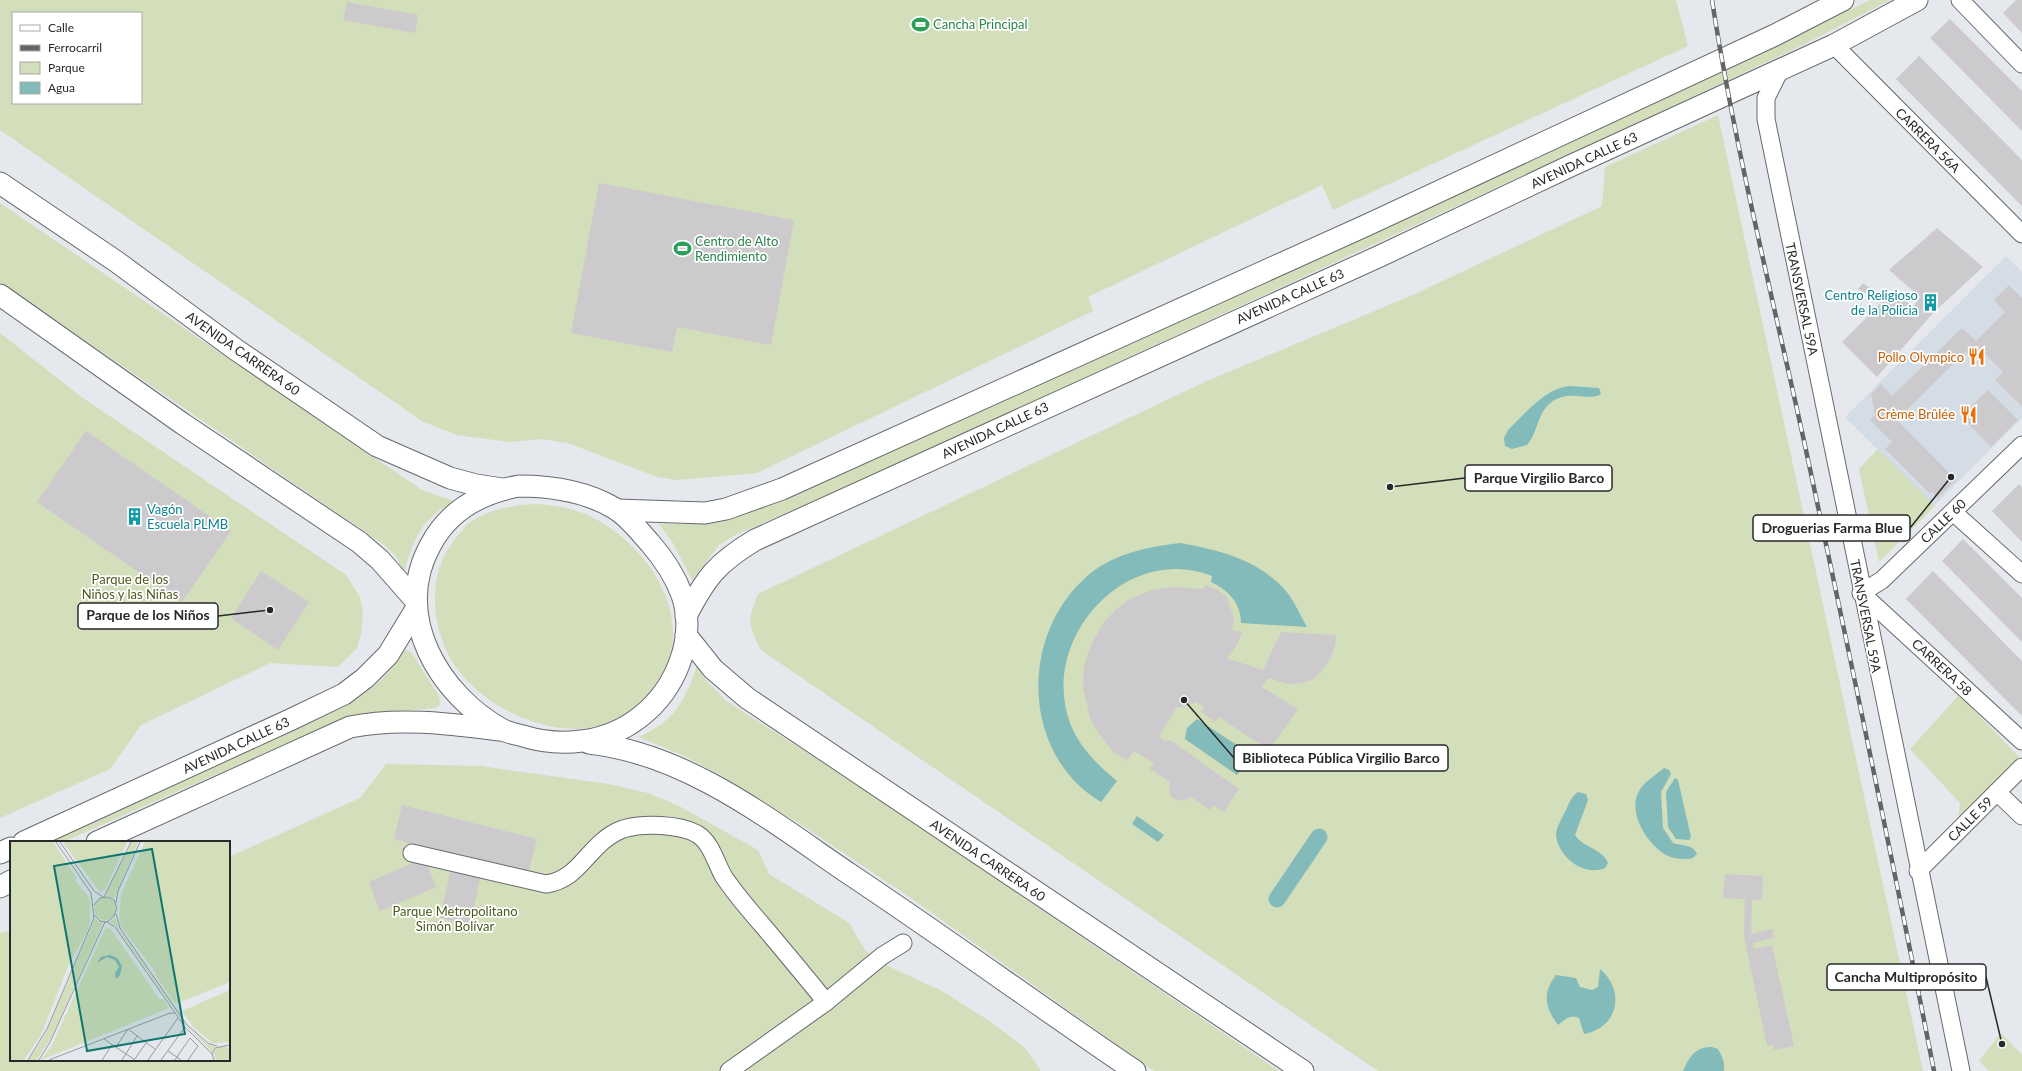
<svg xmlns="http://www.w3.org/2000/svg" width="2022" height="1071" font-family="Lato,sans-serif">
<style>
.built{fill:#d4dde6}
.green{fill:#d3debb;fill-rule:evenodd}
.water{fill:#83baba}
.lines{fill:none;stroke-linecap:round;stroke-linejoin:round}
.canal{stroke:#83baba;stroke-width:17}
.building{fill:#cccacd}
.minor-casing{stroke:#676a6d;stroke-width:19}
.major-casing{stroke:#676a6d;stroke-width:23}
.minor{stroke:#fff;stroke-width:17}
.major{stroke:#fff;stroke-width:21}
.rail-casing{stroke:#636466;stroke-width:4.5}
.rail{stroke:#fff;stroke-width:3;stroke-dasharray:9;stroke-linecap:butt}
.labels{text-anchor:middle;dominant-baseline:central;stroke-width:3.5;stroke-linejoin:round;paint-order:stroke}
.leisure-label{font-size:13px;fill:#27864d;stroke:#fff;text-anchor:start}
.street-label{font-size:13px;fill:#272829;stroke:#fff}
.culture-label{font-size:13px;fill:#0d838f;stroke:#fff;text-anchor:end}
.food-label{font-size:13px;fill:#c56008;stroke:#fff;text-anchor:end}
.park-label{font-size:13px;fill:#4c5a1d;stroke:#fff}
.inset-road{fill:none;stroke:#999b9e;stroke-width:1}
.view{fill:#0f766e;fill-opacity:0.15;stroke:#0f766e;stroke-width:2}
.inset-edge{fill:none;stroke:#272829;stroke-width:2}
.leader{fill:none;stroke:#272829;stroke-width:1.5}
.callout-dot{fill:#272829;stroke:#fff;stroke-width:1.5}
.callout{fill:#fff;stroke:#272829;stroke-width:1.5}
.callout-label{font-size:14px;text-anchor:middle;font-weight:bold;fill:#272829}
</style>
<rect width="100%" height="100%" fill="#e5e8ec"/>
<path class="built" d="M2006,256L2022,272V418L1934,506L1845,417Z"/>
<g class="green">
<path d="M0,0H1676L1688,46L1333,210L1322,185L1088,297L1093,311L757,473L677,480L657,477L568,443L540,439L510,442L456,435L422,421L0,130ZM13,13H141V103H13Z"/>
<path d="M1870,0H1890L1801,46L1656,114L863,480L737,534L719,545L692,580L673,543L659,524H697L713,523L784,500L1076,366L1540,157Z"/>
<path d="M1718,115L1923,1071H1378L761,650C747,625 748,619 758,594L1207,381L1415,294L1602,206L1605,167Z"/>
<path d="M0,203L422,490L454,501C422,519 414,537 404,572L395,555L384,545L0,282Z"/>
<path d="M0,333L80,396L346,575L360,597L363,614L361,634L357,648L338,667L270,663L141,725L110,769L0,818Z"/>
<path d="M1878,449L1935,506L1879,562L1859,469Z"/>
<path d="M537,504C555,506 574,508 590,516C652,547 699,622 657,687C653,693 646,698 641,702C624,719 599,729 575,729C530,729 475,700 452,661C430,624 427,572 456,538C460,533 464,528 468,524C488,509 513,505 537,504Z"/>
<path d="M403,649L411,652L439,696L440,704L436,708L374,713L337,721L63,842H47L347,705C364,695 379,684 392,668C397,662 397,655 403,649Z"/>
<path d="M697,666L704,678L725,700L874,796L1279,1071H1154L908,896L803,826L717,773L684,756L639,737C675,720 684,703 697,666Z"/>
<path d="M1959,695L2019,757L1958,821L1960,803L1910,749Z"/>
<path d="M386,764L480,766L608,784L648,793L679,806L758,850L769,874L849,923L865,950L890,967L942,991L991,1022L1024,1047L1041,1071H0V933L11,930V1060H229V857L360,798Z"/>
<path d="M2001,1033L2022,1055V1071H1989L1979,1061Z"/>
</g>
<g class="water">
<path d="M1569,386L1599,388L1601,394C1587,403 1567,386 1547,406C1537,417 1537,434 1527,445L1512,449L1505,446L1504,438L1508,430C1525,414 1544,389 1569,386Z"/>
<path d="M1180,543C1219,550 1257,559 1285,590C1294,600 1300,615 1307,627L1241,623C1241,603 1228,590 1211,582L1212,576C1123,541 1034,645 1073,730C1083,751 1099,766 1117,781L1101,802C1022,755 1019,638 1085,578C1111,554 1147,547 1180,543Z"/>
<path d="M1197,719L1252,755L1237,775L1185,739L1187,728Z"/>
<path d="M1664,768L1669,770L1671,774L1661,792L1663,828L1673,843C1682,846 1693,844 1697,854L1693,858C1685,860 1673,859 1666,855C1647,844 1627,812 1639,791C1644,782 1656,775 1664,768Z"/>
<path d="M1675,778L1678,780L1691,837L1689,840L1676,839L1668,827L1666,792Z"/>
<path d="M1578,792L1586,794L1588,800L1575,835C1583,848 1602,848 1608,863L1605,868C1584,877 1558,857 1556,835C1556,828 1563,816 1566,810C1569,803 1572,796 1578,792Z"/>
<path d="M1137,816L1164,835L1158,842L1132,824Z"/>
<path d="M1600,969C1626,991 1618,1028 1584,1034L1579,1018C1570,1014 1564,1020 1558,1025C1545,1008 1542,993 1556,975L1576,978L1580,987L1592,990L1598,987Z"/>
<path d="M1712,1047L1718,1049C1722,1056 1725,1063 1724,1071H1683C1689,1057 1695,1047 1712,1047Z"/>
</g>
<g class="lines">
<path class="canal" d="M1277,899L1319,837"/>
</g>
<g class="building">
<path d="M2016,0H2022V33L2003,13Z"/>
<path d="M347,2L418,15L415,33L343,20Z"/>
<path d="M1950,19L2022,91V131L1930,38Z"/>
<path d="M1919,56L2022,160V206L1896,79Z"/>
<path d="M599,183L794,220L771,345L677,327L672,352L571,333Z"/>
<path d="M1937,228L1983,267L1934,312L1877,377L1842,342L1894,290L1913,307L1920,297L1889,270Z"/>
<path d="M1863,283L1871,289L1865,293L1858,289Z"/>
<path d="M2009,285L2022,298V407L1995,380L2003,372L1983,352L1974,361L1965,352L1897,420L1956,480L1938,498L1932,492L1930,494L1885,449L1892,442L1870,420L1875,415L1871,394L1881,384L1892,396L1962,328L1976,341L2005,312L1994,300Z"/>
<path d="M1988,390L2018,420L1991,447L1961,416Z"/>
<path d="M86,431L231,531L182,602L37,502Z"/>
<path d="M2019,484L2022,487V542L1992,511Z"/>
<path d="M1963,539L2022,598V642L1942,561Z"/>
<path d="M261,571L309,602L278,650L231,618Z"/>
<path d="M1933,571L2022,661V716L1906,599Z"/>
<path d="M1205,585L1218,590L1227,597L1234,619L1232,630L1242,632L1236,647L1228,656L1229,659L1263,670L1281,632L1336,635L1335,645L1331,657L1321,672L1312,680L1301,683L1288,684L1268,678L1262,687L1298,709L1269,750L1219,717L1215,722L1201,712L1204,707L1196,702L1182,707H1177L1159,736L1164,741L1170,740L1239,789L1224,812L1213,805L1210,810L1191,797L1183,801L1172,798L1169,790L1170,782L1150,769L1154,763L1134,751L1127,761L1113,751L1102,738L1091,721L1083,688L1084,666L1091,645L1102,625L1115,610L1130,599L1152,590L1174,587L1204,589Z"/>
<path d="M402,805L537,839L528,874L394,839Z"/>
<path d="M425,858L436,887L380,911L369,882Z"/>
<path d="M451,868L481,874L470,925L440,918Z"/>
<path d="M1725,874L1763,876L1762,900H1752L1751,934L1772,929L1774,938L1752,943L1754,949L1772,945L1794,1046L1774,1050L1773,1045L1767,1046L1744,936L1745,899L1723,898Z"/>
</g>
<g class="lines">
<defs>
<g id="minor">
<path d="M1960,0L2022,64"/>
<path d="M1834,45L2022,234"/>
<path d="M1780,70L1766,98V119C1829,437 1895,754 1961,1071"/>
<path d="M2022,445L1882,580L1861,593L2022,741"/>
<path d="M1953,512L2022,574"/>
<path d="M1997,792L2022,816"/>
<path d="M412,853L546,884C582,879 588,842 623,829C643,823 679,824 697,834C712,843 716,864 724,877C736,895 750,911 764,927C785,952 806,977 826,1002"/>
<path d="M1918,871L2022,767"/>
<path d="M729,1071L826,1002L882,956L903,943"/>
</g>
<g id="major">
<path d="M0,183L117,262L235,349L377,446L450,478L476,485L502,489"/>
<path d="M0,295L183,424L359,542L380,560L416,601"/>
<path d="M519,486C552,486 585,491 614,508C628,516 639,531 650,543C663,558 675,576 682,595C697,639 675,690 640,717C607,743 562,748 523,736C516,734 509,733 503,730C439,695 392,616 430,546C448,511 480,493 519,486Z"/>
<path d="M617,510L705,513L726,509L782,489L1367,225L1775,35L1843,0"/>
<path d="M686,616C706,577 717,563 755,540L1380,256L1568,167L1834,45L1917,0"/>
<path d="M686,635L713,669L747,698L1303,1071"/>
<path d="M589,743C688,754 771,821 851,875C947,939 1040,1007 1135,1071"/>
<path d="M24,842L292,719L344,694L365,678L388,655L416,609"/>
<path d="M97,842L350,727C400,717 451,724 500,730"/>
<path d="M0,853L11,848"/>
<path d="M0,887L11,881"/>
</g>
</defs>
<use href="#minor" class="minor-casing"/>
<use href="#major" class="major-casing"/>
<use href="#minor" class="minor"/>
<use href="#major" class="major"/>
<defs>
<path id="rail" d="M1712,0C1735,148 1772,295 1804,441C1849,651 1893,861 1934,1071"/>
</defs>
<use href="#rail" class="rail-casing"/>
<use href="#rail" class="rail"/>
</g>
<defs>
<symbol id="stadium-bare" viewBox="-9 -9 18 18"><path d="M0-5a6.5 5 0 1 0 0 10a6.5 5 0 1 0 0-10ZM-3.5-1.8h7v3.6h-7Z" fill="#2e9e5b" stroke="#fff" stroke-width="2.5" paint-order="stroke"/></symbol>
<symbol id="building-bare" viewBox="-9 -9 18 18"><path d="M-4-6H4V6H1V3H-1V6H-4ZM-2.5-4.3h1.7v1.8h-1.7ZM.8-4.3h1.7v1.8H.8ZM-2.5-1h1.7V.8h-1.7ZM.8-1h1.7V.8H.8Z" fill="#0f9aa8" stroke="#fff" stroke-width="2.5" paint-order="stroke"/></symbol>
<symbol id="restaurant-bare" viewBox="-9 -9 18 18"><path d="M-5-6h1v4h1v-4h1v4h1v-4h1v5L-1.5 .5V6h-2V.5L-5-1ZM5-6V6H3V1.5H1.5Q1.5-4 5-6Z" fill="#e8710a" stroke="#fff" stroke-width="2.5" paint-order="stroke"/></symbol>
</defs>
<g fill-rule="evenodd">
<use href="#stadium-bare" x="908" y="12" width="25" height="25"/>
<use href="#stadium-bare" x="670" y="236" width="25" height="25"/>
<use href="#building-bare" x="1918" y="290" width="25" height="25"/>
<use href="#restaurant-bare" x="1964" y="344" width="25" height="25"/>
<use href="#restaurant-bare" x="1956" y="402" width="25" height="25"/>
<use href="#building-bare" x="122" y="504" width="25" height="25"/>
</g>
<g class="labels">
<g class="leisure-label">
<text x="933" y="24">Cancha Principal</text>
<text x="695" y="241">Centro de Alto<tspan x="695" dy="15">Rendimiento</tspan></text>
</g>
<g class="street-label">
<text transform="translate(1928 140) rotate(45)">CARRERA 56A</text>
<text transform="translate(1584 160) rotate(-25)">AVENIDA CALLE 63</text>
<text transform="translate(1290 296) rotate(-24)">AVENIDA CALLE 63</text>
<text transform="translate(1802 299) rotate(78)">TRANSVERSAL 59A</text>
<text transform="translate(243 353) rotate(35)">AVENIDA CARRERA 60</text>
<text transform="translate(995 430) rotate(-25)">AVENIDA CALLE 63</text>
<text transform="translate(1943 521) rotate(-44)">CALLE 60</text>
<text transform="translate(1866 616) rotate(79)">TRANSVERSAL 59A</text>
<text transform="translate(1942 667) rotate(43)">CARRERA 58</text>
<text transform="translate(236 745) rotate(-25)">AVENIDA CALLE 63</text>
<text transform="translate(1970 819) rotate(-45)">CALLE 59</text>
<text transform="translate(988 860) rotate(34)">AVENIDA CARRERA 60</text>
</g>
<g class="culture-label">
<text x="1918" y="295">Centro Religioso<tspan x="1918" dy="15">de la Policia</tspan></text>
<text x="147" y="509" text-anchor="start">Vagón<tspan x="147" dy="15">Escuela PLMB</tspan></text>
</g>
<g class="food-label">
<text x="1964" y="357">Pollo Olympico</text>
<text x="1955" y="414">Crème Brûlée</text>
</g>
<g class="park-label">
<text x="130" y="579">Parque de los<tspan x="130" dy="15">Niños y las Niñas</tspan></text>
<text x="455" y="911">Parque Metropolitano<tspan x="455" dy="15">Simón Bolívar</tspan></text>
</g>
</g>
<g transform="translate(10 841)">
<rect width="220" height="220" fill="#e5e8ec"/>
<path d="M0,1H43L66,36V41L79,56L80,64V80L77,91L59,123L30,196L14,219H0ZM53,1H117L95,49L90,51ZM122,1H128L104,58L96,54ZM135,1H218L220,3V141L165,163L145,133L146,132L111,85L109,78L111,53ZM84 68a11 11 0 1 1 22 0a11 11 0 1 1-22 0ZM105,77L109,88L181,189L196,202L205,205L202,211L175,183L105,84L100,81ZM85,78L93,82L43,193L27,219H19L34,196ZM100,87L149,158H153L159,167L31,219L41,206L95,88ZM220,149V201L203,202L184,187L172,170ZM204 213a8 8 0 1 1 16 0a8 8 0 1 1-16 0Z" fill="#d3debb"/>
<path d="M100,114L107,117L112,125L110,134L106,138L105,132L109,126L105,119L97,116L87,122L91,116Z" fill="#83baba"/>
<path class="inset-road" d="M50,1L84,50L93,56M94,56L121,1M106,62L108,50L130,1M106,73L110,87L177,184L198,202L207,205M84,74L90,80L97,81L104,75L107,67L104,59L98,56L90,57L84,64M97,81L105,86L175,186L202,213M94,198L125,219M106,206L118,188L145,208M158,210L171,219M18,219L37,188L84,77L81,52L46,1M29,219L40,201L95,81M39,219L160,172H165M92,219L102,204M112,219L127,195M124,219L136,202M138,219L168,177M151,219L175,186M165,219L180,197L188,205L178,219M204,219L202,213L205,207L220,204"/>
<path class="view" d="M142,8L175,193L77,210L44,25Z"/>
<rect width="220" height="220" class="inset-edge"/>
</g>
<path class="leader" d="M1390 487L1465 478M1951 477L1910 528M270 610L218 616M1184 700L1234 758M2002 1044L1986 977"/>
<g class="callout-dot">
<circle cx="1390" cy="487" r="4"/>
<circle cx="1951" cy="477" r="4"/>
<circle cx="270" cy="610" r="4"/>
<circle cx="1184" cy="700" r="4"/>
<circle cx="2002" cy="1044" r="4"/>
</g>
<g class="callout">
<rect x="1465" y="465" width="147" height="26" rx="4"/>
<rect x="1753" y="515" width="157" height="26" rx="4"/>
<rect x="78" y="603" width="140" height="26" rx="4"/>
<rect x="1234" y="745" width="214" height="26" rx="4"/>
<rect x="1827" y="964" width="159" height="26" rx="4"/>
</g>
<g class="callout-label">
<text x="1539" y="483">Parque Virgilio Barco</text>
<text x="1832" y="533">Droguerias Farma Blue</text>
<text x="148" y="620">Parque de los Niños</text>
<text x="1341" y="763">Biblioteca Pública Virgilio Barco</text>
<text x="1906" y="982">Cancha Multipropósito</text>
</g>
<rect x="12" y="12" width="130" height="92" fill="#ffffff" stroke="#a9a9a9"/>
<rect x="20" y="25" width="20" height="6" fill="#ffffff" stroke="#a9a9a9"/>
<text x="48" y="32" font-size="12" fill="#272829">Calle</text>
<rect x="20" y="45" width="20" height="6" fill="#636466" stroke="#a9a9a9"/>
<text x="48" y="52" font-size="12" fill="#272829">Ferrocarril</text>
<rect x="20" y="62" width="20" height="12" fill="#d3debb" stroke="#a9a9a9"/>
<text x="48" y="72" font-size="12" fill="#272829">Parque</text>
<rect x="20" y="82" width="20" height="12" fill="#83baba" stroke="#a9a9a9"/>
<text x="48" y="92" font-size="12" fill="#272829">Agua</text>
</svg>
